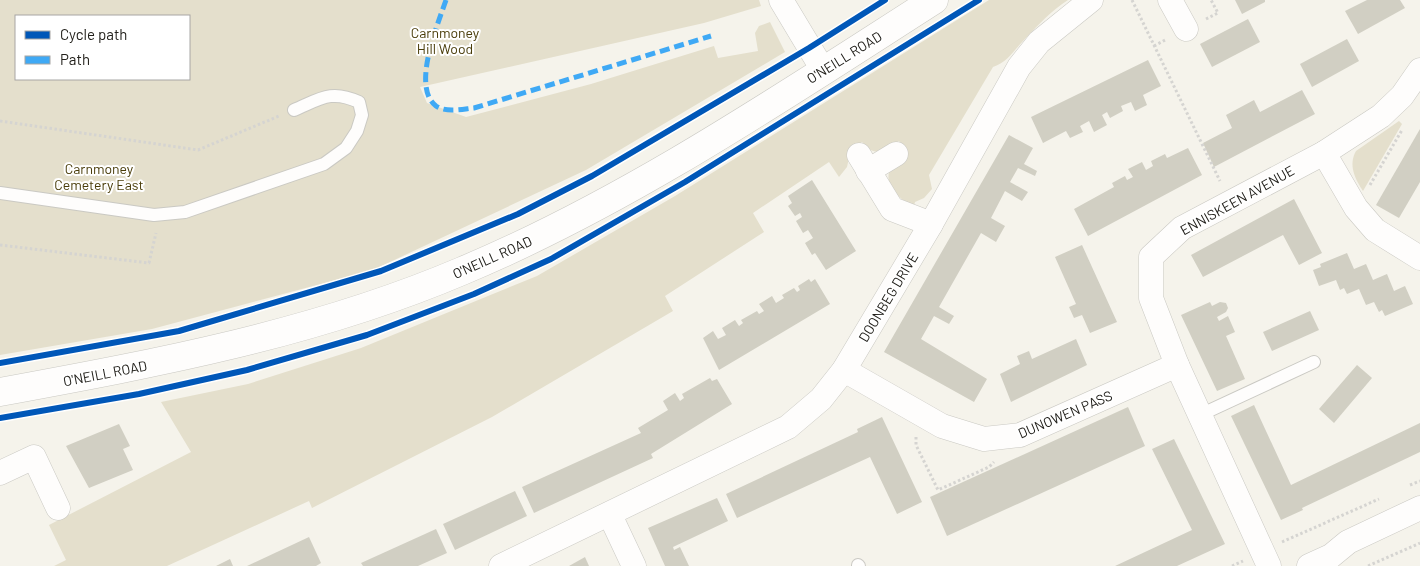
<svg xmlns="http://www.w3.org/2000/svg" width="1420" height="566" font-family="Barlow,sans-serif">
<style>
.green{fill:#e4dfcc;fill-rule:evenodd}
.building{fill:#d1cfc3}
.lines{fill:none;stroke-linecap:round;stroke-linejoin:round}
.service-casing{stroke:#cac9c3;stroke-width:14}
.minor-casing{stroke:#cac9c3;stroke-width:25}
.secondary-casing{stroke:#cac9c3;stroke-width:29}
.path{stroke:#d5d4d1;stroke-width:3;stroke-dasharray:2.5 2.5;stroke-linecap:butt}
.service{stroke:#fefdfc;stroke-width:12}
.minor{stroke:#fefdfc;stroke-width:24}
.secondary{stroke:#fefdfc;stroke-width:28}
.quiet{stroke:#3fa9f5;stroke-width:5;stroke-dasharray:10 5;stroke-linecap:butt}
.cycleway-casing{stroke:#fff;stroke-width:9}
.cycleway{stroke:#0057b8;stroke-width:6}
.labels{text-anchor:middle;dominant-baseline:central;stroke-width:4;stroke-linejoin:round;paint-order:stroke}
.park-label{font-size:14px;fill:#493c09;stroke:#fff}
.street-label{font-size:14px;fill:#22201b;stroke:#fff}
</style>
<rect width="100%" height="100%" fill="#f5f3eb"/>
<g class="green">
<path d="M0,0H759L761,6L704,23L420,87L427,103L466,117L591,84L714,46L718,58L758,51L755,33L759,26L770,22L785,52L586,170L373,270L152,329L0,355ZM16,16H189V79H16Z"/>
<path d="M989,0H1068C1051,11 1038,25 1024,40C1013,51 1008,62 993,67L929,175L932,189L924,198L915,202L914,206C901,202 880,182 892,167C895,163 903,159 908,156L899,141C883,150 876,159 862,142L851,149L847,167L839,177L829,162L753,213L764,232L665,296L673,311L492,417L312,508L309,501L167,566H54L66,560L49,525L191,452L161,402L248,384L361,348L537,276L675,196Z"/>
<path d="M1399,121L1402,124L1363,191C1355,179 1348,165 1356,151Z"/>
</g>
<g class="building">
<path d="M1235,0H1265V2L1242,14Z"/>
<path d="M1367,0H1400L1405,8L1358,34L1345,11Z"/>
<path d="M1248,19L1260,42L1212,67L1200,44Z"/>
<path d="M1347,39L1359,61L1312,87L1300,64Z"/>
<path d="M1148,60L1161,86L1143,95L1147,105L1135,111L1131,102L1121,106L1123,111L1110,118L1107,112L1102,115L1107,125L1094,132L1089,121L1080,126L1083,132L1070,138L1066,131L1043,143L1031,117Z"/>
<path d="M1302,90L1315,114L1214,167L1203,143L1232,128L1226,115L1254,100L1260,112Z"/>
<path d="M1420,129V182L1399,218L1376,205Z"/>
<path d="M1009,135L1033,148L1024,164L1037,171L1035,176L1018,168L1010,182L1028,192L1022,201L1005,191L991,218L1005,226L1001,233L996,242L981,233L939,307L954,316L949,324L934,316L921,339L987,379L974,402L884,352Z"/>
<path d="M1188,148L1202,175L1088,236L1074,209L1114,187L1112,183L1125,176L1127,180L1133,177L1128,169L1142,162L1146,170L1153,166L1151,161L1165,154L1167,158Z"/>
<path d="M812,180L856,251L826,270L815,253L812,255L805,243L813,238L808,230L803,233L796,221L802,217L800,213L795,216L788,206L792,203L788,196Z"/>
<path d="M1294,199L1322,253L1299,265L1283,235L1203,277L1191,255Z"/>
<path d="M1082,245L1117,322L1090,333L1082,315L1074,318L1069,307L1076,304L1055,257Z"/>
<path d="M1347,253L1354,269L1366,264L1373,280L1387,274L1394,291L1405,286L1413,304L1385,316L1382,310L1379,312L1374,302L1366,305L1359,289L1347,294L1344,288L1340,290L1336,280L1319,286L1313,270L1321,267L1320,264Z"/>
<path d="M809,279L811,282L815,279L830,304L719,370L703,338L713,331L718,339L726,335L722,328L735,320L739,326L743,323L741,320L757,311L759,314L764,311L759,304L772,296L776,303L784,298L782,295L794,288L797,292L800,290L798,286Z"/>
<path d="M1210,302L1212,306L1220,302L1226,303L1228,308L1226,312L1217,317L1219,321L1228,316L1235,332L1226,336L1245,379L1217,391L1181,315Z"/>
<path d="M1310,311L1319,330L1272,351L1263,332Z"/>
<path d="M1076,339L1087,365L1011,402L1000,374L1020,364L1017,356L1029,351L1032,359Z"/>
<path d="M1357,365L1372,378L1334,423L1319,409Z"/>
<path d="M710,378L712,381L717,379L732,404L651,454L653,458L534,513L522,487L641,433L638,428L668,410L663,401L675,393L680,401L684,398L682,394Z"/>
<path d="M1254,405L1291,485L1420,423V452L1302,508L1303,510L1281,520L1231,416Z"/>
<path d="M1128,407L1145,446L947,536L930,497Z"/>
<path d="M882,417L922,502L897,514L870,457L737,518L726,494L858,432L857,429Z"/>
<path d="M119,424L130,446L123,449L133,470L89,488L66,446Z"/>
<path d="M1174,439L1225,544L1177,566H1115L1192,530L1152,449Z"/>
<path d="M515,491L527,516L455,550L443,524Z"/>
<path d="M717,498L728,521L673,547L674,550L680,547L689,566H665L648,528Z"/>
<path d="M436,529L447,553L418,566H363L361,563Z"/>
<path d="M309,537L321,563L316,566H247Z"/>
<path d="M585,557L589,566H569Z"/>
<path d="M230,559L233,566H216Z"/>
</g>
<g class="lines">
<defs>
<g id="service">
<path d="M0,193L154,215L185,212L324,164L346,148L357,131L362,115L359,102C331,89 320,99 294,110"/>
<path d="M1200,415L1314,362"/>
<path d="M858,565L859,566"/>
</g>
<g id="minor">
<path d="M781,0L823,70"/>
<path d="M1170,0L1186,29"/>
<path d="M1324,153L1356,208L1375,230L1420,258"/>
<path d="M859,155L892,209L931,224"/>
<path d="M868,171L896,154"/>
<path d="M844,370L942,426L984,439L1020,435L1177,365"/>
<path d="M0,473L34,457L58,508"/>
<path d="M610,515L634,566"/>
<path d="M501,566L788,427L821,399L844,370L931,224L1019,67L1039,42L1091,0"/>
<path d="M1269,566L1177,365L1151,298V257L1182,228L1324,153L1381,116L1402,96L1420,70"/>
<path d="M1309,566L1331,556L1348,542L1420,508"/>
</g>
<path id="secondary" d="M0,392C157,363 314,334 462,271C627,202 784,96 934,0"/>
</defs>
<use href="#service" class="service-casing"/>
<use href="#minor" class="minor-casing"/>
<use href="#secondary" class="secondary-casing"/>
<g class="path">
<path d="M1132,0L1220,181"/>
<path d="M1206,19L1218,13L1211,0"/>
<path d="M1154,46L1167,39"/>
<path d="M0,121L198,150L279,116"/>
<path d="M1370,185L1402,130"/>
<path d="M0,245L149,263L156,233"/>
<path d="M916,437V445L938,490L989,467L994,462"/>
<path d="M1410,485L1420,481"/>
<path d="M1282,542L1379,499"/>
<path d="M1232,566L1243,561"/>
<path d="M1368,566L1420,543"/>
</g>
<use href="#service" class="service"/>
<use href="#minor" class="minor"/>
<use href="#secondary" class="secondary"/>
<path class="quiet" d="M446,0C438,24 411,87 436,106C446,113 463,109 474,108L711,36"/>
<defs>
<g id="cycleway">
<path d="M0,363L179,331L381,271L518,214L592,176L809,48L885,0"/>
<path d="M0,418L139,394L247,370L367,335L474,294L551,259L685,182L979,0"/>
</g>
</defs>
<use href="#cycleway" class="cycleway-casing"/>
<use href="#cycleway" class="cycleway"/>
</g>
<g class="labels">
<g class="park-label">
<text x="445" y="32">Carnmoney<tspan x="445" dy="16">Hill Wood</tspan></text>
<text x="99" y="168">Carnmoney<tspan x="99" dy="16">Cemetery East</tspan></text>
</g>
<g class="street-label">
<text transform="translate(844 57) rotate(-32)">O'NEILL ROAD</text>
<text transform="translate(1237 200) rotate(-29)">ENNISKEEN AVENUE</text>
<text transform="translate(492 257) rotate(-24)">O'NEILL ROAD</text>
<text transform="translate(888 297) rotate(-59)">DOONBEG DRIVE</text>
<text transform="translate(105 373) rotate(-11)">O'NEILL ROAD</text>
<text transform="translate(1065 414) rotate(-23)">DUNOWEN PASS</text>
</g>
</g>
<rect x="15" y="15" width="175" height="65" fill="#ffffff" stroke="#a7a6a4"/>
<rect x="25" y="31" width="25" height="8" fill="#0057b8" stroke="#a7a6a4"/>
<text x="60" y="40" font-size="15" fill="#22201b">Cycle path</text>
<rect x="25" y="56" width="25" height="8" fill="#3fa9f5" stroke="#a7a6a4"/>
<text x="60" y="65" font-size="15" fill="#22201b">Path</text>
</svg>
